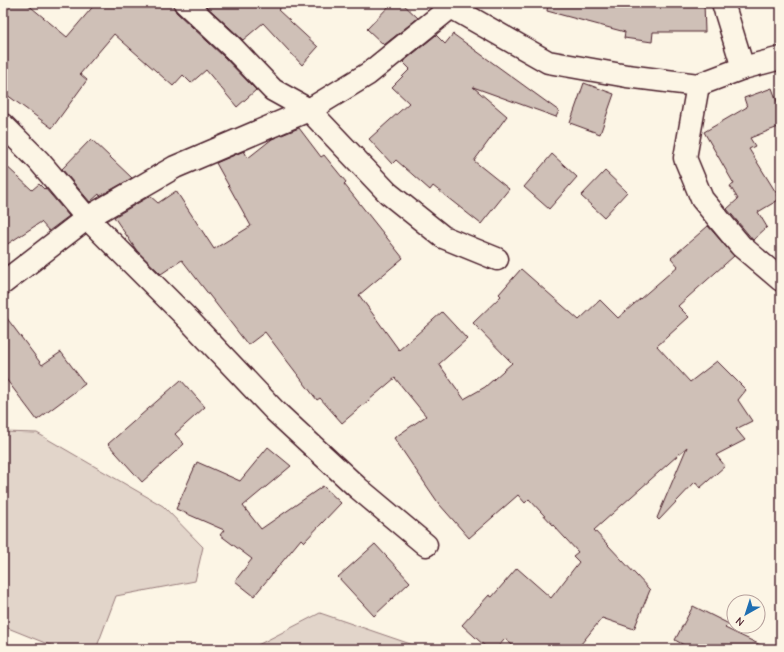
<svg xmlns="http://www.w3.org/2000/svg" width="784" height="652" font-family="'Comic Neue',sans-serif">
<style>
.green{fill:#e2d5ca;stroke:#967a7a}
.building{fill:#cfc0b7;stroke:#4a1f2b}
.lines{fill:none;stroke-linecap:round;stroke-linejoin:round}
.street-casing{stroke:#4a1f2b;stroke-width:25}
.street{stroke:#fcf5e5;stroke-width:22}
</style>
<rect width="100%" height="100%" fill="#fcf5e5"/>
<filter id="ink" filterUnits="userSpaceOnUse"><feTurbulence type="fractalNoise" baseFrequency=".025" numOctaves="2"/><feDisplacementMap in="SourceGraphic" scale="8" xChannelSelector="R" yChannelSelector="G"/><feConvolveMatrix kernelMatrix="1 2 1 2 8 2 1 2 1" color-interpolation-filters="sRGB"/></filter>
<g filter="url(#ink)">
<g class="green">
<path d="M3,432L37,433L163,506L203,547L195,581L116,596L96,649H60L3,626Z"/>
<path d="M320,613L425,649H250Z"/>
</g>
<g class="building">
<path d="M3,3H26L67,37L96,3H173L176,12L223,56L256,90L237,107L206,70L191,83L183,75L173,86L114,34L80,74L87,80L52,128L3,92Z"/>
<path d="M203,3H286L278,10L318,47L302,65L263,23L243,40Z"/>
<path d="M392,3H402L418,18L384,45L367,29Z"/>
<path d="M548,3H704L705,32H653L652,42L624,38L625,32L547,11Z"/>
<path d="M453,34L559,111L556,117L473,87L507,116L474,161L509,189L481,224L433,186L430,190L396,160L392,164L369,139L409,103L392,87L410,69L403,62L436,35L445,44Z"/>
<path d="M584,83L614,94L600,134L570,123Z"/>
<path d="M772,88L781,112V126L750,138L755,146L749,149L780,199L758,212L767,227L753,240L727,209L738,199L730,186L734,184L704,132L747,107L744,98Z"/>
<path d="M299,128L321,157L324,155L346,182L344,184L403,258L359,295L399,350L442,312L467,339L439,364L464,399L485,387L512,363L473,323L501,296L499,294L521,269L579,320L600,300L618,318L678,266L671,258L708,226L734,256L678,306L689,317L657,346L690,382L717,361L746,390L738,400L752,421L736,429L745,440L716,455L725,466L700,488L695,482L659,520L657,518L687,447L594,530L650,590L634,629L602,618L577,649H517L505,639L496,649H488L462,625L489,595L492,597L517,568L551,598L579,562L573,556L578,552L529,499L525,503L518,495L469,538L439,504L394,438L426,416L395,378L342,423L320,398L317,400L265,332L248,345L182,260L161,274L137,251L114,217L150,196L158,203L176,191L214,249L251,226L216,163L244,151L248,158L272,139Z"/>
<path d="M91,139L132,178L100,196L99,194L90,202L62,169Z"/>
<path d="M552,154L577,177L549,209L524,187Z"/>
<path d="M3,163L32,190L39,184L44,189L45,188L69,216L49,231L41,222L3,247Z"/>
<path d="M605,171L627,192L604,217L581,196Z"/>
<path d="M3,313L42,365L61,352L85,384L37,420L3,375Z"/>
<path d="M181,380L205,407L175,434L184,444L142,482L108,444Z"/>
<path d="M268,447L291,466L243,506L261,529L323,486L341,503L304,542L301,539L254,596L235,581L252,559L220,535L224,530L176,509L197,462L240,481Z"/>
<path d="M375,544L410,582L374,616L338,577Z"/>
<path d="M693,606L729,624L725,628L769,649H691L675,640Z"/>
</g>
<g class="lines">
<defs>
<g id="street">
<path d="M185,3L232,47L273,90L309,110L388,193L443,237L497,259"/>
<path d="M444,3L548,62L627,76L698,85L743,68L781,58"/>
<path d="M723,3L743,68"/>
<path d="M698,85L685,158L702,199L741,246L781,280"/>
<path d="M3,125L39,161L87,218L185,316L275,411L358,488L426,545"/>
<path d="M3,283L87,218L175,167L309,110L368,74L451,7"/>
</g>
</defs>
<use href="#street" class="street-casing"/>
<use href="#street" class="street"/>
</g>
</g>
<rect width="784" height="652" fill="none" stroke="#fcf5e5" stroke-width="16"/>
<rect x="8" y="8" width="768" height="636" fill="none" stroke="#4a1f2b" stroke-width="1.5" filter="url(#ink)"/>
<g transform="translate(746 614) rotate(219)"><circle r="19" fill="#fcf5e5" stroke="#b59f9b"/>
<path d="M0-3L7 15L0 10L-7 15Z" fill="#1f6fb2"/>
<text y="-6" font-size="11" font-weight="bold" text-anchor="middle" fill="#4a1f2b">N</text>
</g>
</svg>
